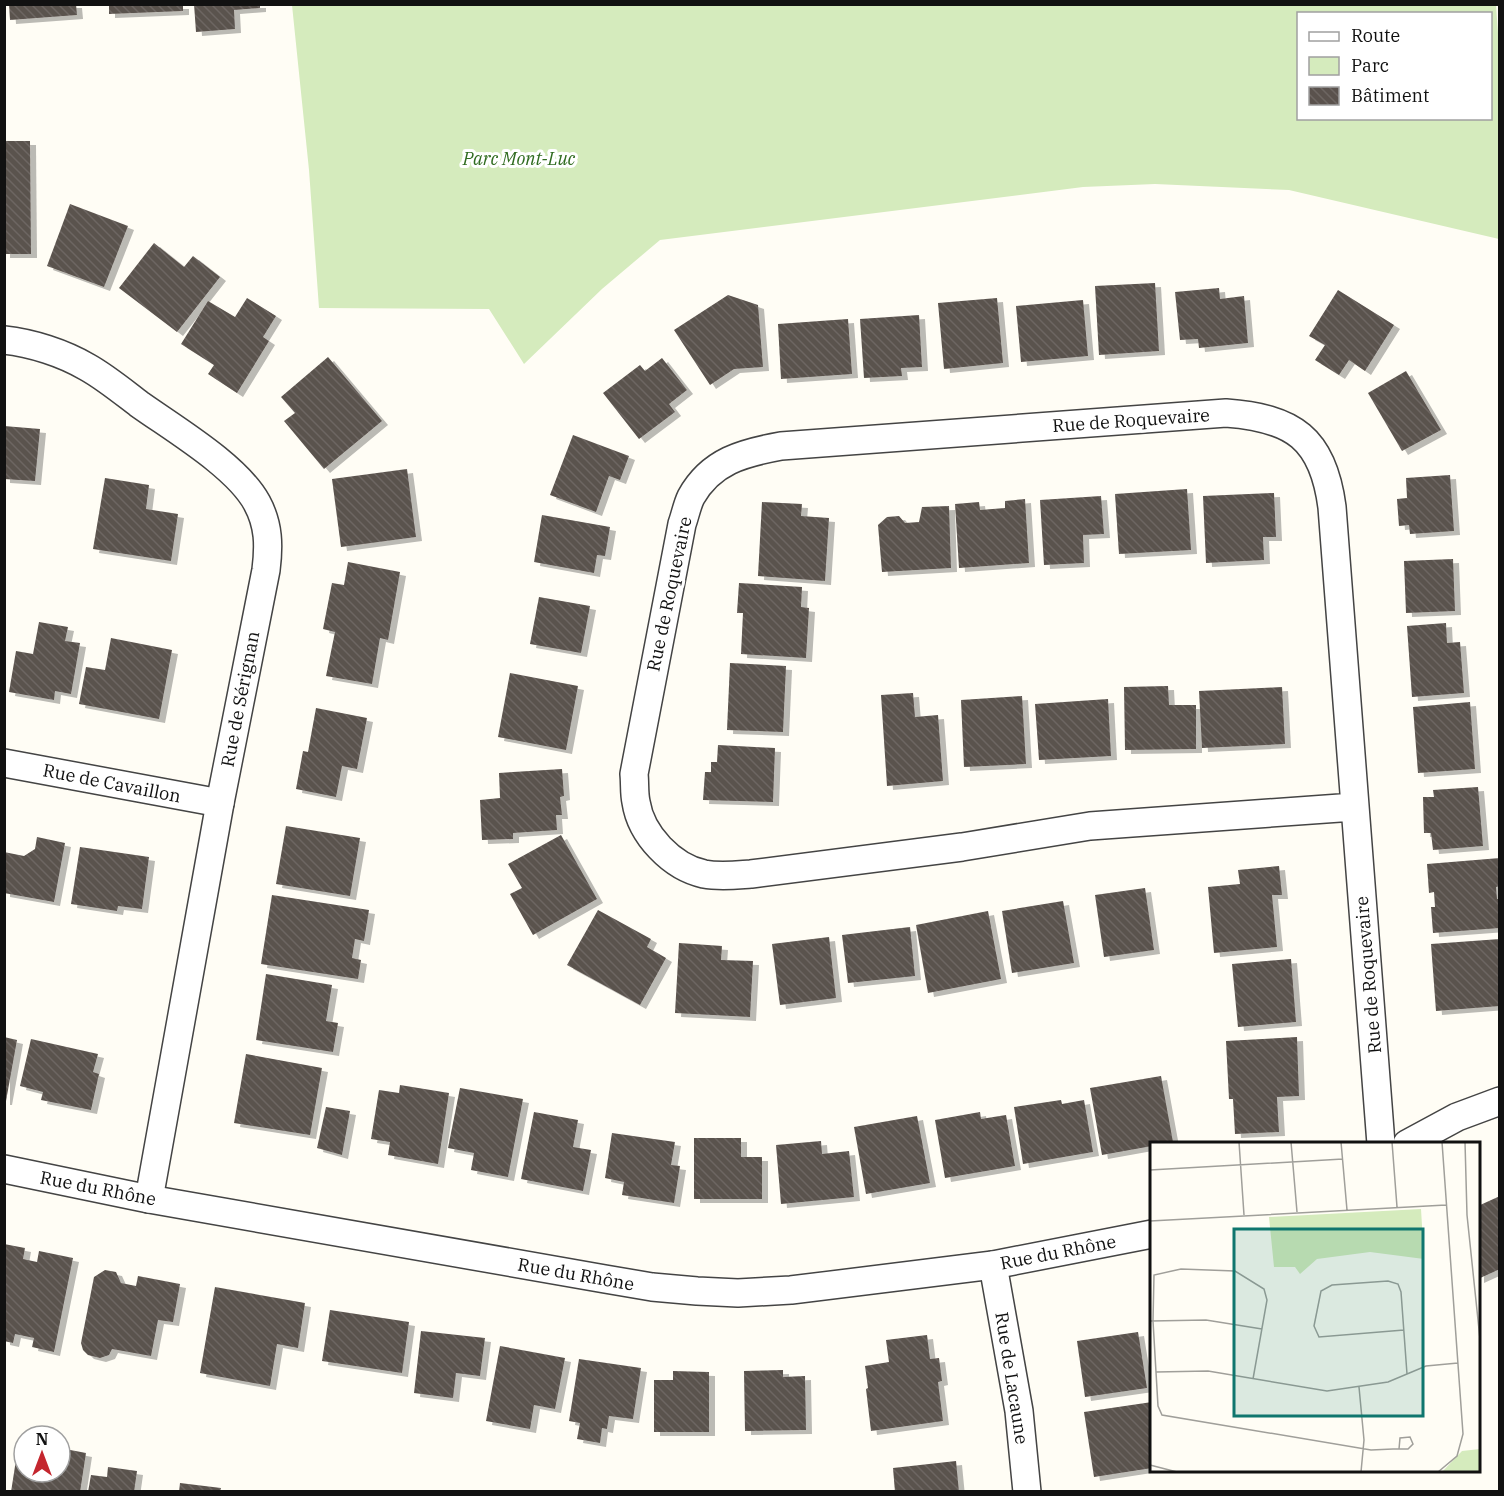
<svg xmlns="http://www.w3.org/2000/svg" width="1504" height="1496" font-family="'IBM Plex Serif',serif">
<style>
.park{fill:#d5ebbd;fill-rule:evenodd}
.building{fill:url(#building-back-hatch);filter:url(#shadow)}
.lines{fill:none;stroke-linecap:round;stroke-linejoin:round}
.minor-casing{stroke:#444;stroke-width:30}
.minor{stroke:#fff;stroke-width:27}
.labels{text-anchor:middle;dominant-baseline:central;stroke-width:6;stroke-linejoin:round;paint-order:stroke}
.park-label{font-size:18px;font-style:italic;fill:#2f6b1f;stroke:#fff}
.street-label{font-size:18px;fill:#111;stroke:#fff}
.inset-road{fill:none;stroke:#a09f9a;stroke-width:1.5}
.view{fill:#0f766e;fill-opacity:0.15;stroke:#0f766e;stroke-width:3}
.inset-edge{fill:none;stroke:#111;stroke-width:3}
</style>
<defs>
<pattern id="building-back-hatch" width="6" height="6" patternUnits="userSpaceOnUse" patternTransform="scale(1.5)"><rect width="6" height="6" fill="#5a524d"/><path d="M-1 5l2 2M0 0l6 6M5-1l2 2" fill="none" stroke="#6d6662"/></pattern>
<filter id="shadow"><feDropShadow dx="6" dy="4" stdDeviation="0" flood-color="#0004"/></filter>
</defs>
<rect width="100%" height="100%" fill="#fffdf5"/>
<path class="park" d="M292,5H1496L1500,61L1499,239L1289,190L1155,184L1083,187L660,240L602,289L524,364L489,309L319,308L309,170ZM1298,14H1490V118H1298Z"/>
<g class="building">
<path d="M9,4H76L77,15L10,20Z"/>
<path d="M194,4H260V8L234,10L235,29L196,32Z"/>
<path d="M109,5H183V11L109,14Z"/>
<path d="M4,141H30L31,254H4Z"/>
<path d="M70,204L128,226L104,287L47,266Z"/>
<path d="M154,243L184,267L193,256L220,277L177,332L119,288Z"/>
<path d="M1155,283L1159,351L1099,355L1095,286Z"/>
<path d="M1219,288L1220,299L1244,296L1248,343L1199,348L1198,339L1180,340L1175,292Z"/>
<path d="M1338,290L1394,325L1365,371L1349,360L1339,375L1315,360L1325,345L1309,336Z"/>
<path d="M728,295L758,305L763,367L734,369L710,385L674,330Z"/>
<path d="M247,298L276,316L263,337L269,341L237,393L208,374L214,365L181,344L208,301L235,317Z"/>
<path d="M997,298L1003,363L944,369L938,303Z"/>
<path d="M1083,300L1088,356L1021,362L1016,306Z"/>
<path d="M919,315L922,367L901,368L902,376L864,378L860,319Z"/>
<path d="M848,319L852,374L781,379L778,324Z"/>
<path d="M328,357L382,421L324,469L284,421L295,413L281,397Z"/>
<path d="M662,358L687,390L669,404L675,412L639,439L603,393L640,365L645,371Z"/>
<path d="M1406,371L1441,430L1402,451L1368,393Z"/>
<path d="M4,426L40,429L35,481L4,479Z"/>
<path d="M573,435L629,456L620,480L609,476L596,512L550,495Z"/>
<path d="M407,469L416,537L341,547L332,479Z"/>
<path d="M1450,475L1454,531L1410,534L1409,525L1399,526L1397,499L1407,498L1406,478Z"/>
<path d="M105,478L149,485L146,509L178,514L171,561L93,549Z"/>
<path d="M1187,489L1191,550L1119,554L1115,494Z"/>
<path d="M1274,493L1276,537H1263L1264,560L1206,563L1203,496Z"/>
<path d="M1101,496L1104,534L1083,535L1084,563L1044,565L1040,500Z"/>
<path d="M1025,499L1029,563L959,568L955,504L979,502L980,510L1005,508V501Z"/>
<path d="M762,502L802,504L801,516L829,518L825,581L758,576Z"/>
<path d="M949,506L951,568L882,572L878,525L887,517L899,516L905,523L919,522L922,507Z"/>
<path d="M542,515L610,527L605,556L597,555L594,573L534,562Z"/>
<path d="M1453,559L1455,611L1406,613L1404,561Z"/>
<path d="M348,562L400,572L388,640L380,638L372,684L326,676L335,632L323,629L332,583L344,585Z"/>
<path d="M739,583L802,587L801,607L809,608L806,658L741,654L743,613H737Z"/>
<path d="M539,597L590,606L581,653L530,644Z"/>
<path d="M39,622L68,627L65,641L80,643L71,694L55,691L54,700L9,692L16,651L33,654Z"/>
<path d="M1446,623L1447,643L1460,642L1464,693L1412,697L1407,626Z"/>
<path d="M111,638L172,650L159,719L79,704L86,667L105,670Z"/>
<path d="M730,663L786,666L783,732L727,730Z"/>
<path d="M510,673L578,686L566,750L498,737Z"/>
<path d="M1168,686L1169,705H1196V749L1125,750L1124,687Z"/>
<path d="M1282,687L1285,744L1202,748L1199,691Z"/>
<path d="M913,693L915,717L938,715L943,781L887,786L881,695Z"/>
<path d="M1022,696L1026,764L964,767L961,700Z"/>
<path d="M1108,699L1111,756L1039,760L1035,704Z"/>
<path d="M1470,702L1475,769L1418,773L1413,707Z"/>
<path d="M316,708L367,718L357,769L342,766L336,797L296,789L303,751L308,752Z"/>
<path d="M718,745L775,748L773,802L703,800L705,772H711V762H717Z"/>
<path d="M562,769L564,796L560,797L562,815H556L557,830L513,833V839L482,840L480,800L500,798L499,773Z"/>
<path d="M1478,787L1483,846L1433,850L1431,833H1424L1423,797H1434L1433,790Z"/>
<path d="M286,826L360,838L350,896L276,884Z"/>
<path d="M561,835L597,899L533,935L510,894L522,888L508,864Z"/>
<path d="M37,837L65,843L54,902L4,893V852L24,856L35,849Z"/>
<path d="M80,847L149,857L142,909L118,906L117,911L71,904Z"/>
<path d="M1500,858V886L1496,887L1497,899H1500V928L1433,933L1431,907H1435L1434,892L1429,893L1427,864Z"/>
<path d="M1279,866L1282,895H1272L1277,947L1214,953L1208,887L1240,884L1238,870Z"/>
<path d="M1145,888L1154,950L1104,957L1095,895Z"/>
<path d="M272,895L369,910L364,941L355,939L352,958L361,960L358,979L261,964Z"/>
<path d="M1063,901L1074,963L1012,973L1002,911Z"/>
<path d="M598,910L651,939L647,947L666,958L640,1005L567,965Z"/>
<path d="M988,911L1001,979L928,993L916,925Z"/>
<path d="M910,927L915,976L848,983L842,935Z"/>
<path d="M829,937L836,998L780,1005L772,944Z"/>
<path d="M1500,939V1006L1436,1011L1431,944Z"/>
<path d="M679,943L722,946L721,960L753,961L750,1017L675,1013Z"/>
<path d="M1291,959L1296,1022L1238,1027L1232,964Z"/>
<path d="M266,974L332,985L326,1021L338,1023L333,1052L256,1040Z"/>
<path d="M4,1037L17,1040L6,1101H4Z"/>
<path d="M1297,1037L1299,1096L1277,1097L1279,1132L1235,1134L1233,1099H1229L1226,1041Z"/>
<path d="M31,1039L98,1054L93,1072L99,1074L91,1110L41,1100L43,1092L20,1086Z"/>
<path d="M246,1054L322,1068L310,1135L234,1123Z"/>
<path d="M1161,1076L1173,1142L1152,1144V1146L1102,1155L1090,1088Z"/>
<path d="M400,1085L449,1093L438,1164L388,1155L390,1142L371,1139L379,1090L399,1093Z"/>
<path d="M460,1088L523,1099L508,1177L471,1170L474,1153L448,1148Z"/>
<path d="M1061,1100L1062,1104L1084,1100L1093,1152L1023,1164L1014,1107Z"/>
<path d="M326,1107L350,1111L342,1155L317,1148Z"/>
<path d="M534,1112L578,1120L573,1147L591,1150L583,1191L521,1179Z"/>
<path d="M980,1112L981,1119L1006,1115L1015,1166L945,1178L935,1120Z"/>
<path d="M917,1116L930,1183L866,1194L854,1127Z"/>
<path d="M612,1133L675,1142L671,1165L680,1166L674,1203L622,1195L624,1182L605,1178Z"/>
<path d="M694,1138H741V1157H762V1199H694Z"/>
<path d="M821,1141L822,1154L849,1151L854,1197L781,1204L776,1145Z"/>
<path d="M1500,1196V1269L1478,1279V1206Z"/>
<path d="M4,1244L25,1248L23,1259L37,1262L39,1251L73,1258L54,1352L32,1347L34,1338L15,1334L13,1343L4,1341Z"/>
<path d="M105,1270L116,1272L121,1283L136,1286L138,1276L180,1284L173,1322L158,1320L151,1356L112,1349L109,1355L100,1358L88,1355L83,1350L81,1343L94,1277Z"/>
<path d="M215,1287L305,1303L298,1348L277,1344L270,1386L200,1373Z"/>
<path d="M330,1310L409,1322L402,1373L322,1361Z"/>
<path d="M421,1331L485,1338L480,1376L456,1373L453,1398L414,1393Z"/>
<path d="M1138,1332L1147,1388L1085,1397L1077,1341Z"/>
<path d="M927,1335L930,1359L939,1358L942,1381L938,1382L943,1421L871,1431L866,1389L868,1388L865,1366L889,1362L886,1340Z"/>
<path d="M500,1346L565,1358L555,1409L534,1405L530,1429L486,1421Z"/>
<path d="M579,1359L641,1368L633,1419L609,1416L607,1429L602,1428L600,1443L577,1439L580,1423L569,1421Z"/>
<path d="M783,1370V1377L805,1376L806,1430L745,1431L744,1371Z"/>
<path d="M673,1371L709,1372V1432H654V1380H673Z"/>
<path d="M1152,1402V1468L1094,1477L1084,1412Z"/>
<path d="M18,1447L24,1448V1472H60V1448L86,1453L80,1492H11Z"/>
<path d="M956,1461L959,1492H895L893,1468Z"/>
<path d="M108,1467L137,1471L134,1492H88L91,1475L107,1477Z"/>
<path d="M180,1483L221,1488L220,1492H179Z"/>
</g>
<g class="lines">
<defs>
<g id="minor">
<path d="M4,340C32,343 63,353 87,367C105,377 122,391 139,404C174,429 237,466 257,503C269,525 269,546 266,570L220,803L149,1199"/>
<path d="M4,763L220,803"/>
<path d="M1354,807L1090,826L962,847L751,874C736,875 720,877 704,874C672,867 641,835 636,802C634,793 635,783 634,774L682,524C685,516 687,505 691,497C711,461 743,453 781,446L1226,413C1293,418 1323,438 1332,507L1381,1144"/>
<path d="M1407,1144L1457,1117L1500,1101"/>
<path d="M4,1169L149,1199L605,1279L652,1287L697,1291L738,1293L791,1290L993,1265L1152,1234"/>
<path d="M993,1265L1019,1411L1027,1492"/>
</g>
</defs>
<use href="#minor" class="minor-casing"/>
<use href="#minor" class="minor"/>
</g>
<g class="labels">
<g class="park-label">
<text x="519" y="158">Parc Mont-Luc</text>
</g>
<g class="street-label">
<text transform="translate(1131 420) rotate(-4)">Rue de Roquevaire</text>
<text transform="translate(669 594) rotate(-78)">Rue de Roquevaire</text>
<text transform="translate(240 699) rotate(-79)">Rue de Sérignan</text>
<text transform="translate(112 783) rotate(11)">Rue de Cavaillon</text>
<text transform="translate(1368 975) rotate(-95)">Rue de Roquevaire</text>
<text transform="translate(98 1188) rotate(11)">Rue du Rhône</text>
<text transform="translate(1058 1252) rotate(-11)">Rue du Rhône</text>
<text transform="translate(576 1274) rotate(10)">Rue du Rhône</text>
<text transform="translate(1012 1378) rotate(81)">Rue de Lacaune</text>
</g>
</g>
<g transform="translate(1150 1142)">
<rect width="330" height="330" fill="#fffdf5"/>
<path d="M330,307V330H292L312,309Z" fill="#d5ebbd"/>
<path d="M271,67L274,117L220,110L167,117L150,132L145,125H124L119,75Z" fill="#d5ebbd"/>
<path class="inset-road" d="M89,0L94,73M141,0L147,70M191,0L197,68M242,0L247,65M315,0L317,73L330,197M0,28L193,17M0,79L296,63M1,179L56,178L112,187M254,188L169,195L164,184L171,149L182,143L238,139L248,142L251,150L257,232M6,230L58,229L177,249L238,240L276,224L308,221M103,237L117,158L114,147L85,129L31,127L4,133L3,179L8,264L12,273L221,308L243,307H258L263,302L260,295L250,296L249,307M209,245L214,298L211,330M0,323L27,330M288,330L307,314L313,292L292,0"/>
<path class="view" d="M84,87H273V274H84Z"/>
<rect width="330" height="330" class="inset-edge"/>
</g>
<rect width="1504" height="1496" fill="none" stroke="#111111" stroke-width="12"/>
<rect x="1297" y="12" width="195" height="108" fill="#ffffff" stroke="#a0a0a0" stroke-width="1.5"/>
<rect x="1309" y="32" width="30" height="9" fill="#ffffff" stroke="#a0a0a0" stroke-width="1.5"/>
<text x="1351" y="42" font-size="18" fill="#111111">Route</text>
<rect x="1309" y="57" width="30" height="18" fill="#d5ebbd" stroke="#a0a0a0" stroke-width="1.5"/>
<text x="1351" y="72" font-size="18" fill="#111111">Parc</text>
<rect x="1309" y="87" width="30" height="18" fill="url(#building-back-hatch)" stroke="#a0a0a0" stroke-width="1.5"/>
<text x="1351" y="102" font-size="18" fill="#111111">Bâtiment</text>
<g transform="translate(42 1454)"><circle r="28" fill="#ffffff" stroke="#a0a0a0" stroke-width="1.5"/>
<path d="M0-4.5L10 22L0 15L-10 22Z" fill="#c4262e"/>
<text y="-9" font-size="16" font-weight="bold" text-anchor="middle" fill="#111111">N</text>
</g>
</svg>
